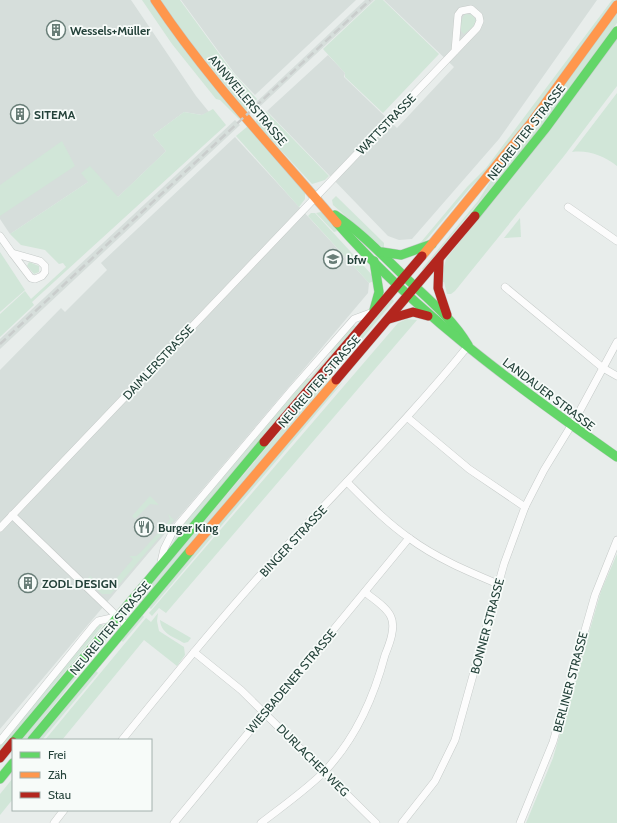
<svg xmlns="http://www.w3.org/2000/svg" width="617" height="823" font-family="Cabin,sans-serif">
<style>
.built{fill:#d6dedb}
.green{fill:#d1e6d8}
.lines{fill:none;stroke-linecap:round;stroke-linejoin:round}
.street-casing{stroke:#c5cac8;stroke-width:8}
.fast-casing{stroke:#c3cbc8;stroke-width:10}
.slow-casing{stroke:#c3cbc8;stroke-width:10}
.jam-casing{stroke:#c3cbc8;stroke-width:10}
.street{stroke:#fcfcfc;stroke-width:7}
.fast{stroke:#63d668;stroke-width:9}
.slow{stroke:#ff974d;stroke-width:9}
.jam{stroke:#b3261e;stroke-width:9}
.rail{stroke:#c9cdcc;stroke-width:2.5;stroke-dasharray:8 4;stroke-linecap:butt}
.labels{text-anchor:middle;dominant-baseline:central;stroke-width:3.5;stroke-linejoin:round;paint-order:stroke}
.poi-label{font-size:12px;font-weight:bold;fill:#24423a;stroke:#f7fbf9;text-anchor:start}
.street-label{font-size:12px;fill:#24423a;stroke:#f7fbf9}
</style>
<rect width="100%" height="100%" fill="#e8edeb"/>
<g class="built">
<path d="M0,0H131L196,96L209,112L202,115L184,112L153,135L166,151L118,197L88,182L10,234L0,219Z"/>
<path d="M181,0H356L255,95L235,74Z"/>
<path d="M365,0H374L255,111L251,107Z"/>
<path d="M384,0H597L499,139L412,239L399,240L388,236L267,111L328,55L345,73L344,77L397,128L454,67Z"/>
<path d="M235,120L240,125L0,349V339Z"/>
<path d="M235,137L369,283L368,293L0,729V370L61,308L65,312L107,270L101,263Z"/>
</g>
<g class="green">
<path d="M142,0H151L241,117L239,119L220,100L216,99L172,44Z"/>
<path d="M159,0H180L234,74L257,99L246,111L175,23Z"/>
<path d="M375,0H383L439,54L383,113L345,77V73L323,49Z"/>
<path d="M612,0H615L535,110L489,169L470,188L428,238L420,246L409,249L421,242L467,187L486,168Z"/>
<path d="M617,11V23L539,130L423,270L422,269L478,201L495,174Z"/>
<path d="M465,14L472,15L476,20L474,26L464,34L461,31V21Z"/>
<path d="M617,38V86L564,156L455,291L451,294H447L444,282H440L446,259L551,128Z"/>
<path d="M617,93V166C604,156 589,150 572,152Z"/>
<path d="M213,109L226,125L32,302L34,305L0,337V314L25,291L31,299L66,267L63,263L59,264L45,250L21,245L10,234L88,182L81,173L90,166L118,197L166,151L153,135L184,112L202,115Z"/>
<path d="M266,111L329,176L325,180L312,184L255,122Z"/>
<path d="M248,126L305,190V199L299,207L236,136Z"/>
<path d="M62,141L75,166L0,216V185Z"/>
<path d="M336,196L384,243V249L333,205L332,200Z"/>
<path d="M321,212L331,220L337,231L334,232L316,213Z"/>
<path d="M311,213H315L372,275L374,281L369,283L308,216Z"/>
<path d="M520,218L521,237L504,238Z"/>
<path d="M0,252L25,290L0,312Z"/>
<path d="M29,262L39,266V272L34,274L27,266Z"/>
<path d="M392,299L394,301L334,372L323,387L139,605L136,602Z"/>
<path d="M407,319L417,320L166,613L159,608L152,616L149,613L398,323Z"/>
<path d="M353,325L356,326L171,546L182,526L306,379L310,378L331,354L330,352Z"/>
<path d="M343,382L151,609L148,607L332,392Z"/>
<path d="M150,496L159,505L150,504L135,519L132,516Z"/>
<path d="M168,514L174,520L111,594H102L88,581L87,579L90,576L102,587H109L133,559L129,556H136L140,553L168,522L170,519Z"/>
<path d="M617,554V823H526L553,758L601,591Z"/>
<path d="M158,613L157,621L159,631L184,647L185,655L177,666L144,640L62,740H45L146,618L151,622Z"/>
<path d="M142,614L144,617L123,642L121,640Z"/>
<path d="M160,620L191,638L188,642L184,643C174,637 161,634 160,620Z"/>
<path d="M98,624L103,625L0,751V744Z"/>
<path d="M112,630L113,631L26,740H20Z"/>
<path d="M96,671L98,673L42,740H38Z"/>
<path d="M13,778V799L0,815V794Z"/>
</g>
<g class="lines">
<defs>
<g id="street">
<path d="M568,207L617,241"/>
<path d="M0,236L12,253"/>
<path d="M12,253L40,261L45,266V272L42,276L35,279L31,278Z"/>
<path d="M505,287L603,368L617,376"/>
<path d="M408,418L469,469L525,507"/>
<path d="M347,482C367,502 386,522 409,538C436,558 467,571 498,584"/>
<path d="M12,515L127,626"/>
<path d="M0,528C158,361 318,195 477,28L480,21L479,16L471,9L461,11L458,15L455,51"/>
<path d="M161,562L164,549L173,531L290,392L354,319L373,312"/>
<path d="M194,652L241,690L376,823"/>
<path d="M122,740C178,671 234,602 295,537C353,474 414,413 468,346"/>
<path d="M0,741L94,625L98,621L116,617"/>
<path d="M54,823L64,810"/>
<path d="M174,823L409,538"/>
<path d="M261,823C283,806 306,790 325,771C355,739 374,697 385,655C389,645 396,628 391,617C387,607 373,599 365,592"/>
<path d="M402,823L435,781L455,740L504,564L525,507L544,470L577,416L617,342"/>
<path d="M520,823L553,742L595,595L617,540"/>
</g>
<g id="fast">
<path d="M335,215C362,233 383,256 406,278C428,299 452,318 468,345"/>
<path d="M475,216L545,129L617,31"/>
<path d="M337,223C418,315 517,387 617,457"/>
<path d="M382,252L401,255L432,244"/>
<path d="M374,261L379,292L374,310"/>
<path d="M15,740L264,442"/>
<path d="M32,740L190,551"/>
<path d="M0,779L13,763"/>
</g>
<g id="slow">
<path d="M155,0C208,80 275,150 337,223"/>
<path d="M422,256L531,123L617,5"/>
<path d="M190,551L336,380"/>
</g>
<g id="jam">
<path d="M439,260L438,288L447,315"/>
<path d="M389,319L413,312L428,316"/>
<path d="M336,380L475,216"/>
<path d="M264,442L422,256"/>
<path d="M0,758L13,742"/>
</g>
</defs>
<use href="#street" class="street-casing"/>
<use href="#fast" class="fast-casing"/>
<use href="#slow" class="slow-casing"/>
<use href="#jam" class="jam-casing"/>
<use href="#street" class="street"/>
<use href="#fast" class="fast"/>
<use href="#slow" class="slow"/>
<use href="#jam" class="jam"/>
<path class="rail" d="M0,344L370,0"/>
</g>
<defs>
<symbol id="building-ring" viewBox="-11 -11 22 22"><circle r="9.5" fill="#f7fbf9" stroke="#697e78" stroke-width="1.5"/><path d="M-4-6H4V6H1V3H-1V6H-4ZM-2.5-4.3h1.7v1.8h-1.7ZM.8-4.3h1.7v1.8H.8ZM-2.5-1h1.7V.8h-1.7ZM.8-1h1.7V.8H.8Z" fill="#697e78"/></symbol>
<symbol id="university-ring" viewBox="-11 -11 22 22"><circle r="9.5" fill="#f7fbf9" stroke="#697e78" stroke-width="1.5"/><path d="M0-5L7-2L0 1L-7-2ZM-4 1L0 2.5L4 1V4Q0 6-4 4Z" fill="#697e78"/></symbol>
<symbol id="restaurant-ring" viewBox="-11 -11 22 22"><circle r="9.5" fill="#f7fbf9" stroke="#697e78" stroke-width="1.5"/><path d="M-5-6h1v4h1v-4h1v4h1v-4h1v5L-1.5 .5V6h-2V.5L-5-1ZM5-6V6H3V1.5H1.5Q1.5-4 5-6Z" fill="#697e78"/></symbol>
</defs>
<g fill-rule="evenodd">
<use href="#building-ring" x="45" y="19" width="22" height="22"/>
<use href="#building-ring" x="9" y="103" width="22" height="22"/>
<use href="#university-ring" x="322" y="248" width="22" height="22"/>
<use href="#restaurant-ring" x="133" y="516" width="22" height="22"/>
<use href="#building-ring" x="17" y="572" width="22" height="22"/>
</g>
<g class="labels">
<g class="poi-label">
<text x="70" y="30">Wessels+Müller</text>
<text x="34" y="114">SITEMA</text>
<text x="347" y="259">bfw</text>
<text x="158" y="527">Burger King</text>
<text x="42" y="583">ZODL DESIGN</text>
</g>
<g class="street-label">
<text transform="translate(248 100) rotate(50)">ANNWEILERSTRASSE</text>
<text transform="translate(386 124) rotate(-46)">WATTSTRASSE</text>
<text transform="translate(526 132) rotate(-52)">NEUREUTER STRASSE</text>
<text transform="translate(158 362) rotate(-47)">DAIMLERSTRASSE</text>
<text transform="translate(319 381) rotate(-49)">NEUREUTER STRASSE</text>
<text transform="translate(549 394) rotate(37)">LANDAUER STRASSE</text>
<text transform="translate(293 541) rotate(-47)">BINGER STRASSE</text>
<text transform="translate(487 626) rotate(-75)">BONNER STRASSE</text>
<text transform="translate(110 628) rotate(-50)">NEUREUTER STRASSE</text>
<text transform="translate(291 681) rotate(-50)">WIESBADENER STRASSE</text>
<text transform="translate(570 682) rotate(-75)">BERLINER STRASSE</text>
<text transform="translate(313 760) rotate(45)">DURLACHER WEG</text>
</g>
</g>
<rect x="12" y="739" width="140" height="72" fill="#f7fbf9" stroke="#a3b1ad"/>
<rect x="20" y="752" width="20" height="6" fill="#63d668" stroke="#a3b1ad"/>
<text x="48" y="759" font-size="12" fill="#24423a">Frei</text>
<rect x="20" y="772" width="20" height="6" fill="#ff974d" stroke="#a3b1ad"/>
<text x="48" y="779" font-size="12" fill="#24423a">Zäh</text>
<rect x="20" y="792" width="20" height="6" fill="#b3261e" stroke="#a3b1ad"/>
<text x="48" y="799" font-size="12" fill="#24423a">Stau</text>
</svg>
